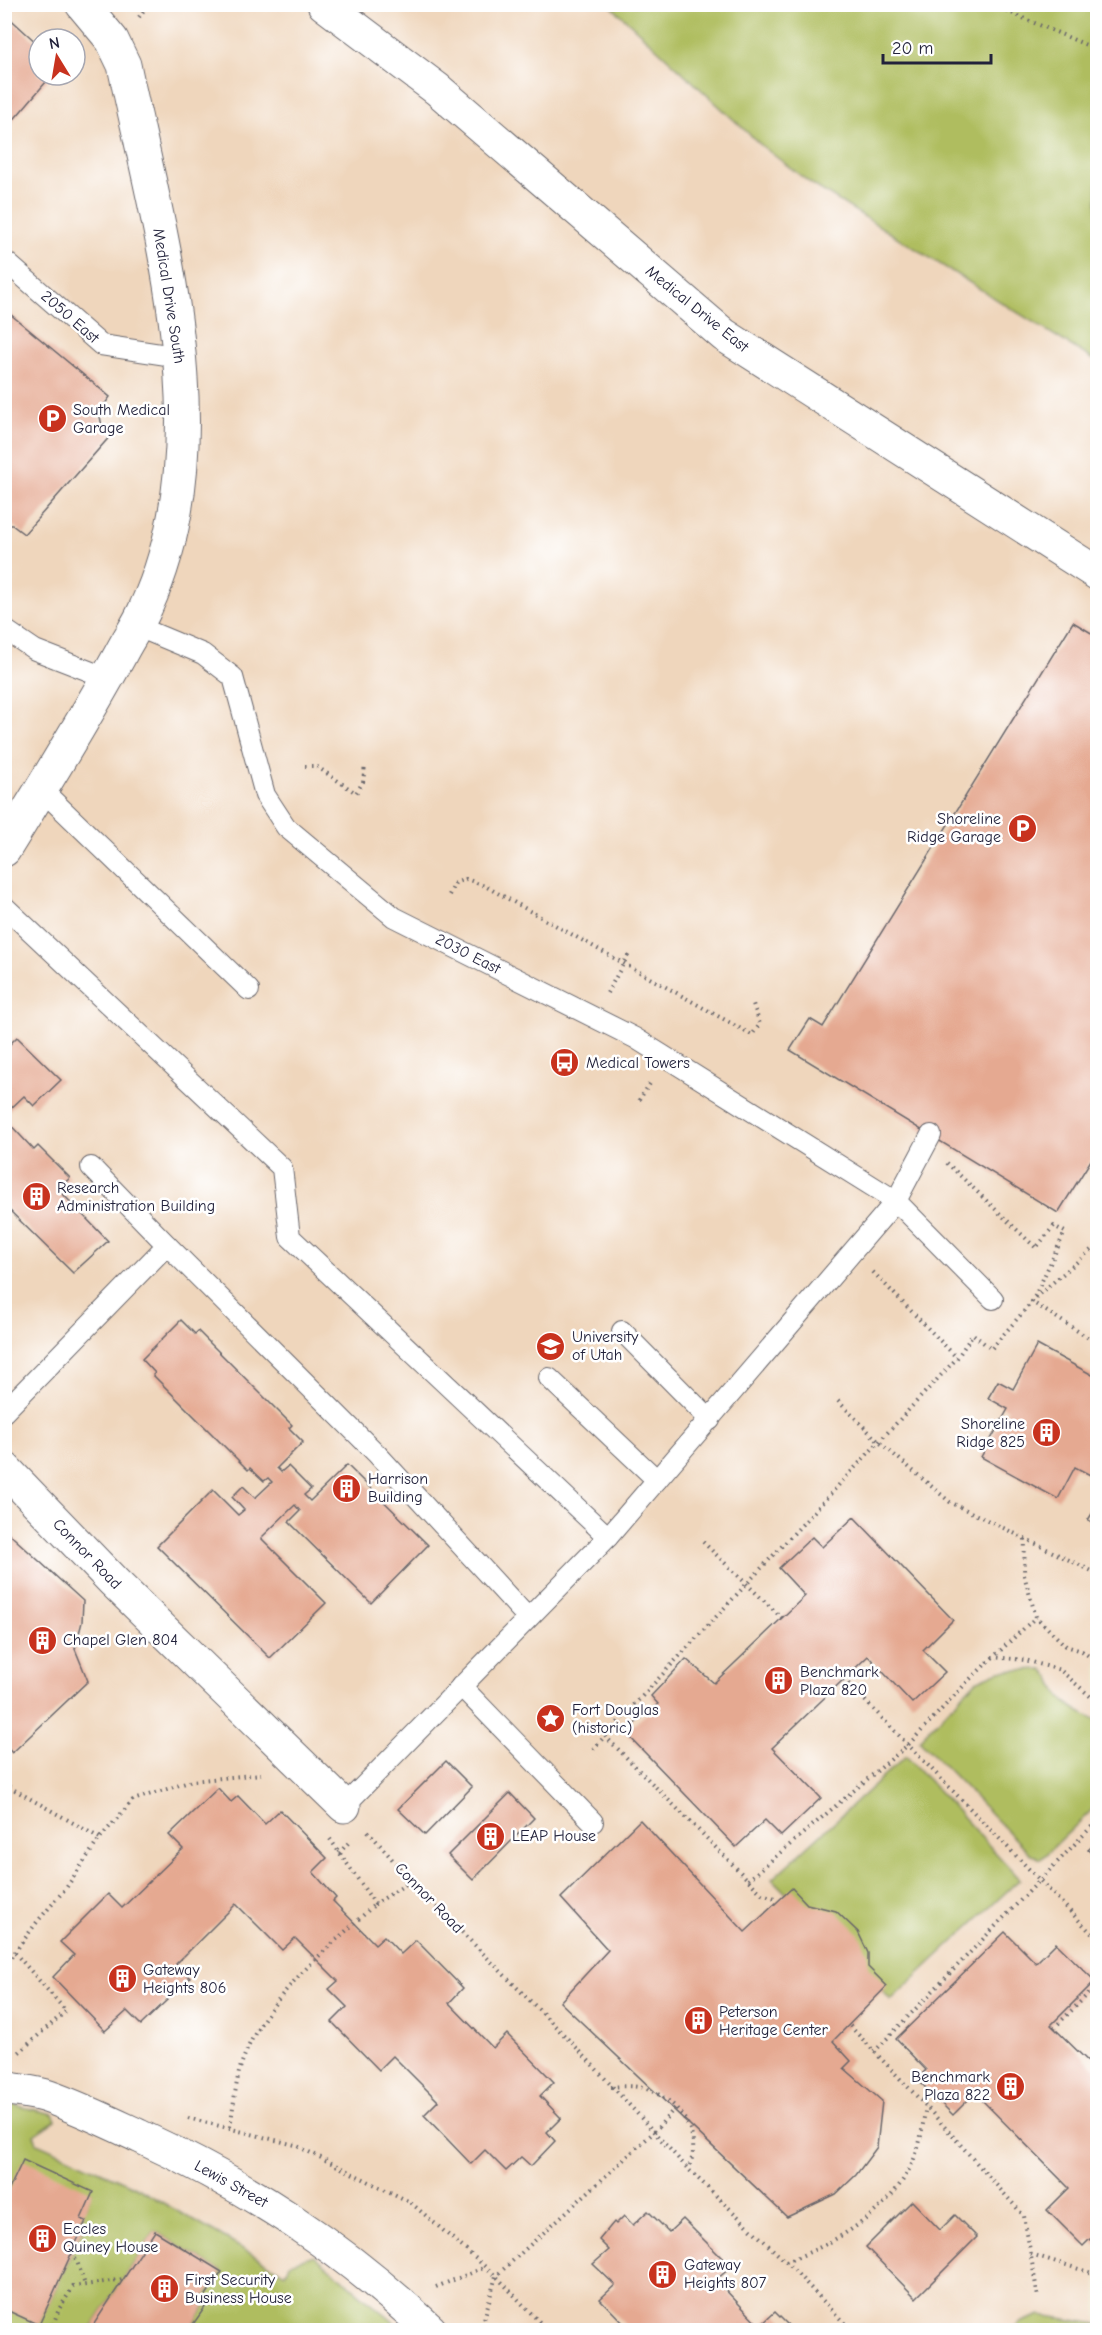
<svg xmlns="http://www.w3.org/2000/svg" width="1102" height="2335" font-family="'Comic Neue',sans-serif">
<style>
.built{fill:#efd6bc;fill-rule:evenodd}
.green{fill:#afbd5f;stroke:#68704d;stroke-width:1.5}
.building{fill:#e5a991}
.lines{fill:none;stroke-linecap:round;stroke-linejoin:round}
.lane-casing{stroke:#69666b;stroke-width:22}
.street-casing{stroke:#69666b;stroke-width:35}
.path{stroke:#69666b;stroke-width:4;stroke-dasharray:1.5 4.5;stroke-linecap:butt}
.lane{stroke:#fff;stroke-width:20}
.street{stroke:#fff;stroke-width:33}
.labels{text-anchor:middle;dominant-baseline:central;stroke-width:5;stroke-linejoin:round;paint-order:stroke}
.street-label{font-size:16px;fill:#22223b;stroke:#fff}
.poi-label{font-size:16px;fill:#22223b;stroke:#fff;text-anchor:start}
</style>
<rect width="100%" height="100%" fill="#fff"/>
<filter id="ink" filterUnits="userSpaceOnUse"><feTurbulence type="fractalNoise" baseFrequency=".0167" numOctaves="2"/><feDisplacementMap in="SourceGraphic" scale="12" xChannelSelector="R" yChannelSelector="G"/><feConvolveMatrix kernelMatrix="1 2 1 2 8 2 1 2 1" color-interpolation-filters="sRGB"/></filter>
<filter id="wash" filterUnits="userSpaceOnUse"><feTurbulence type="fractalNoise" baseFrequency=".008" numOctaves="4" result="noise"/><feDisplacementMap in="SourceGraphic" scale="24" xChannelSelector="R" yChannelSelector="G"/><feGaussianBlur stdDeviation="1.35" result="paint"/><feColorMatrix in="noise" values="0 0 0 0 0 0 0 0 0 0 0 0 0 0 0 0 0 1.4 0 .05"/><feComposite in="paint" operator="in"/></filter>
<g filter="url(#wash)">
<rect width="100%" height="100%" fill="#ece3c4"/>
<path class="built" d="M5,5H610L762,146L810,183L1097,362V2330H5ZM39,39H75V75H39Z"/>
<g class="green">
<path d="M610,5H1097V362L810,183L762,146Z"/>
<path d="M1043,1669C1054,1680 1051,1682 1058,1693C1066,1706 1084,1714 1097,1721L1098,1804L1041,1859L1029,1853L919,1740L976,1681L999,1671Z"/>
<path d="M906,1756L1020,1879L891,2000L772,1879Z"/>
<path d="M5,2103L53,2114L56,2120L34,2135L37,2143L134,2186L286,2274L290,2263L314,2255L396,2324V2330H189L208,2303L204,2298L222,2272L155,2231L90,2330H5V2309L39,2324L86,2222L81,2219L92,2192L5,2200Z"/>
<path d="M1040,2315L1097,2324V2330H1012L1022,2322Z"/>
</g>
<g id="blocks">
<g class="building">
<path d="M4,13L39,45V75H52L4,131Z"/>
<path d="M4,309L110,397L99,412L102,426L112,434L24,534L12,525H4Z"/>
<path d="M1073,622L1098,637V1149L1058,1213L790,1050L810,1019L823,1027Z"/>
<path d="M17,1037L61,1080L34,1106L24,1096L4,1115V1050Z"/>
<path d="M5,1119L34,1150L38,1146L70,1178L58,1189L108,1241L73,1273L5,1206Z"/>
<path d="M181,1320L195,1334L198,1331L292,1425L289,1428L303,1442L277,1468L281,1472L288,1466L311,1489L304,1495L310,1501L347,1465L428,1545L371,1603L289,1522L300,1511L295,1505L261,1538L326,1603L270,1658L157,1546L213,1490L238,1515L244,1510L232,1497L243,1486L255,1498L272,1482L268,1478L264,1481L250,1468L248,1470L153,1375L155,1373L142,1359Z"/>
<path d="M1037,1345L1098,1378V1479L1075,1467L1058,1499L981,1457L1008,1409L988,1398L998,1381L1013,1389Z"/>
<path d="M1098,1504V1525L1088,1520Z"/>
<path d="M854,1517L953,1620L923,1650L945,1672L912,1703L868,1656L772,1748L821,1798L781,1836L765,1820L736,1847L625,1732L658,1704L651,1696L686,1659L714,1683L805,1596L779,1568L812,1537L822,1547Z"/>
<path d="M4,1529L83,1601L82,1622L75,1649L88,1681L12,1753L4,1744V1645L9,1642L4,1637Z"/>
<path d="M446,1761L472,1787L425,1835L398,1809Z"/>
<path d="M218,1788L231,1802L238,1796L265,1824L280,1810L327,1858L313,1872L336,1898L333,1901L375,1944L384,1936L401,1954L416,1940L463,1988L449,2003L493,2048L507,2034L554,2082L540,2096L561,2118L547,2132L555,2141L531,2166L521,2157L506,2171L485,2150L471,2164L424,2115L438,2101L393,2056L379,2070L332,2022L347,2007L329,1989L338,1981L295,1938L282,1950L236,1904L176,1964L190,1978L141,2025L127,2011L105,2031L53,1977L74,1955L60,1942L108,1894L122,1908L183,1849L169,1835Z"/>
<path d="M510,1793L534,1818L473,1880L448,1855Z"/>
<path d="M640,1820L745,1932L792,1888L807,1904L836,1911L858,1932L868,1953V1967L887,1986L833,2041L851,2061L844,2068L882,2101L877,2147L856,2175L836,2194L787,2217L560,2002L608,1950L561,1898Z"/>
<path d="M1098,1841V1859L1088,1850Z"/>
<path d="M1005,1932L1036,1963L1056,1943L1095,1981L1051,2025L1098,2071V2246L1090,2239L1083,2246L1047,2210L1069,2188L975,2093L953,2115L917,2079L926,2070L896,2039Z"/>
<path d="M23,2160L93,2192L81,2219L86,2221L39,2325L4,2309V2200Z"/>
<path d="M912,2201L940,2230L955,2215L977,2237L916,2298L866,2247Z"/>
<path d="M648,2211L669,2232L683,2219L731,2267L716,2280L760,2326L775,2312L793,2330H630L600,2299L615,2285L593,2264L609,2250L599,2240L614,2222L616,2224L624,2216L633,2225Z"/>
<path d="M155,2231L222,2272L204,2298L208,2303L189,2330H90Z"/>
</g>
</g>
</g>
<g filter="url(#ink)">
<use href="#blocks" fill-opacity="0" stroke="#69666b" stroke-width="1.5"/>
<g class="lines">
<defs>
<g id="lane">
<path d="M4,260L101,345L180,357"/>
<path d="M136,626L203,654L233,677L265,795L286,827L394,917L635,1038L896,1201L993,1299"/>
<path d="M4,629L35,650L107,678"/>
<path d="M41,789L249,990"/>
<path d="M4,906L282,1168L290,1237L608,1537"/>
<path d="M91,1167L167,1245"/>
<path d="M622,1331L710,1420"/>
<path d="M549,1378L657,1480"/>
<path d="M4,1412L167,1245L377,1454L528,1618"/>
<path d="M461,1686L593,1822"/>
<path d="M344,1806L608,1537L896,1201L931,1135"/>
</g>
<g id="street">
<path d="M324,4L437,89L724,335L1098,574"/>
<path d="M4,850C44,785 84,721 120,655C128,639 139,624 146,607C223,440 160,236 124,65L112,40L82,4"/>
<path d="M4,1468L114,1582L344,1806"/>
<path d="M4,2088C19,2091 35,2092 49,2097C80,2108 111,2123 141,2137C251,2188 342,2247 430,2330"/>
</g>
</defs>
<use href="#lane" class="lane-casing"/>
<use href="#street" class="street-casing"/>
<g class="path">
<path d="M990,4L1098,50"/>
<path d="M139,17L148,4"/>
<path d="M4,136L9,131L6,129"/>
<path d="M305,766H316L356,793L363,782L365,765"/>
<path d="M449,895L455,883L466,879L485,886L752,1035L760,1024L752,1001"/>
<path d="M607,993L630,952"/>
<path d="M639,1100L651,1082"/>
<path d="M947,1163L1036,1248L1054,1226L1065,1232L1032,1302L1098,1344"/>
<path d="M873,1272L957,1358"/>
<path d="M838,1401L879,1442L950,1502L1098,1574"/>
<path d="M1025,1539L1024,1575L1036,1617L1066,1646L1082,1651L1098,1663"/>
<path d="M703,1542L782,1618"/>
<path d="M992,1657L1025,1660L1060,1670L1098,1703"/>
<path d="M844,1679L1098,1940"/>
<path d="M605,1736L762,1894L775,1898"/>
<path d="M593,1749L957,1358L973,1334L991,1349L1037,1296L1098,1244"/>
<path d="M4,1784L100,1838"/>
<path d="M368,1831L411,1881L577,2048L688,2169L786,2262L851,2330"/>
<path d="M330,1839L375,1904L411,1881"/>
<path d="M339,1853L351,1840"/>
<path d="M748,1880L909,1744L970,1679L1036,1617"/>
<path d="M15,1953L66,2011L16,2055"/>
<path d="M4,1967L37,1922L66,1888L100,1838L133,1800L192,1781L261,1774"/>
<path d="M850,2026L926,2106L1024,2216L1038,2297"/>
<path d="M1054,2028L1098,1984"/>
<path d="M874,2052L1098,1820"/>
<path d="M611,2087C623,2086 637,2085 649,2090C681,2102 704,2137 688,2169"/>
<path d="M188,2118L295,2145L410,2202L496,2276L547,2330"/>
<path d="M230,2127C233,2109 235,2090 239,2072C259,2001 324,1953 375,1904"/>
<path d="M71,2254L77,2261L85,2285"/>
<path d="M1031,2254L1098,2275"/>
<path d="M786,2262C840,2241 900,2207 918,2148C922,2135 923,2120 926,2107"/>
<path d="M436,2287L486,2267"/>
<path d="M51,2330L59,2309L73,2287L123,2279"/>
<path d="M481,2330L496,2276L654,2132L675,2108"/>
</g>
<use href="#lane" class="lane"/>
<use href="#street" class="street"/>
</g>
</g>
<defs>
<symbol id="parking-disc" viewBox="-11 -11 22 22"><circle r="9.5" fill="#c8321e" stroke="#fff"/><path d="M-3.5-5.5H1a3.5 3.5 0 0 1 0 7H-1V5.5H-3.5ZM-1-3.4V-.6H.8a1.4 1.4 0 0 0 0-2.8Z" fill="#fff"/></symbol>
<symbol id="bus-disc" viewBox="-11 -11 22 22"><circle r="9.5" fill="#c8321e" stroke="#fff"/><path d="M-5-6H5V4H4V6H2V4H-2V6H-4V4H-5ZM-3.5-4V0h7V-4ZM-3.5 1.2v1.5H-2V1.2ZM2 1.2v1.5H3.5V1.2Z" fill="#fff"/></symbol>
<symbol id="building-disc" viewBox="-11 -11 22 22"><circle r="9.5" fill="#c8321e" stroke="#fff"/><path d="M-4-6H4V6H1V3H-1V6H-4ZM-2.5-4.3h1.7v1.8h-1.7ZM.8-4.3h1.7v1.8H.8ZM-2.5-1h1.7V.8h-1.7ZM.8-1h1.7V.8H.8Z" fill="#fff"/></symbol>
<symbol id="university-disc" viewBox="-11 -11 22 22"><circle r="9.5" fill="#c8321e" stroke="#fff"/><path d="M0-5L7-2L0 1L-7-2ZM-4 1L0 2.5L4 1V4Q0 6-4 4Z" fill="#fff"/></symbol>
<symbol id="sight-disc" viewBox="-11 -11 22 22"><circle r="9.5" fill="#c8321e" stroke="#fff"/><path d="M0-6L1.8-2.2L6-1.7L2.9 1.2L3.7 5.4L0 3.3L-3.7 5.4L-2.9 1.2L-6-1.7L-1.8-2.2Z" fill="#fff"/></symbol>
</defs>
<g fill-rule="evenodd">
<use href="#parking-disc" x="36" y="402" width="33" height="33"/>
<use href="#parking-disc" x="1006" y="812" width="33" height="33"/>
<use href="#bus-disc" x="548" y="1046" width="33" height="33"/>
<use href="#building-disc" x="20" y="1180" width="33" height="33"/>
<use href="#university-disc" x="534" y="1330" width="33" height="33"/>
<use href="#building-disc" x="1030" y="1416" width="33" height="33"/>
<use href="#building-disc" x="330" y="1472" width="33" height="33"/>
<use href="#building-disc" x="26" y="1624" width="33" height="33"/>
<use href="#building-disc" x="762" y="1664" width="33" height="33"/>
<use href="#sight-disc" x="534" y="1702" width="33" height="33"/>
<use href="#building-disc" x="474" y="1820" width="33" height="33"/>
<use href="#building-disc" x="106" y="1962" width="33" height="33"/>
<use href="#building-disc" x="682" y="2004" width="33" height="33"/>
<use href="#building-disc" x="994" y="2070" width="33" height="33"/>
<use href="#building-disc" x="26" y="2222" width="33" height="33"/>
<use href="#building-disc" x="646" y="2258" width="33" height="33"/>
<use href="#building-disc" x="148" y="2272" width="33" height="33"/>
</g>
<g class="labels">
<g class="street-label">
<text transform="translate(169 296) rotate(81)">Medical Drive South</text>
<text transform="translate(697 309) rotate(39)">Medical Drive East</text>
<text transform="translate(70 317) rotate(41)">2050 East</text>
<text transform="translate(468 954) rotate(27)">2030 East</text>
<text transform="translate(87 1554) rotate(46)">Connor Road</text>
<text transform="translate(429 1898) rotate(46)">Connor Road</text>
<text transform="translate(231 2184) rotate(29)">Lewis Street</text>
</g>
<g class="poi-label">
<text x="73" y="410">South Medical<tspan x="73" dy="18">Garage</tspan></text>
<text x="1001" y="819" text-anchor="end">Shoreline<tspan x="1001" dy="18">Ridge Garage</tspan></text>
<text x="586" y="1063">Medical Towers</text>
<text x="57" y="1188">Research<tspan x="57" dy="18">Administration Building</tspan></text>
<text x="572" y="1337">University<tspan x="572" dy="18">of Utah</tspan></text>
<text x="1025" y="1424" text-anchor="end">Shoreline<tspan x="1025" dy="18">Ridge 825</tspan></text>
<text x="368" y="1479">Harrison<tspan x="368" dy="18">Building</tspan></text>
<text x="63" y="1640">Chapel Glen 804</text>
<text x="800" y="1672">Benchmark<tspan x="800" dy="18">Plaza 820</tspan></text>
<text x="572" y="1710">Fort Douglas<tspan x="572" dy="18">(historic)</tspan></text>
<text x="512" y="1836">LEAP House</text>
<text x="143" y="1970">Gateway<tspan x="143" dy="18">Heights 806</tspan></text>
<text x="719" y="2012">Peterson<tspan x="719" dy="18">Heritage Center</tspan></text>
<text x="990" y="2077" text-anchor="end">Benchmark<tspan x="990" dy="18">Plaza 822</tspan></text>
<text x="63" y="2229">Eccles<tspan x="63" dy="18">Quiney House</tspan></text>
<text x="684" y="2265">Gateway<tspan x="684" dy="18">Heights 807</tspan></text>
<text x="185" y="2280">First Security<tspan x="185" dy="18">Business House</tspan></text>
</g>
</g>
<rect width="1102" height="2335" fill="none" stroke="#fff" stroke-width="24"/>
<g transform="translate(57 57) rotate(349)"><circle r="28" fill="#ffffff" stroke="#a7a7b1" stroke-width="1.5"/>
<path d="M0-4.5L10 22L0 15L-10 22Z" fill="#c8321e"/>
<text y="-9" font-size="16" font-weight="bold" text-anchor="middle" fill="#22223b">N</text>
</g>
<path d="M883 54v9h108v-9" fill="none" stroke="#22223b" stroke-width="3"/>
<text x="892" y="54" font-size="18" fill="#22223b" stroke="#ffffff" stroke-width="4.5" paint-order="stroke">20 m</text>
</svg>
